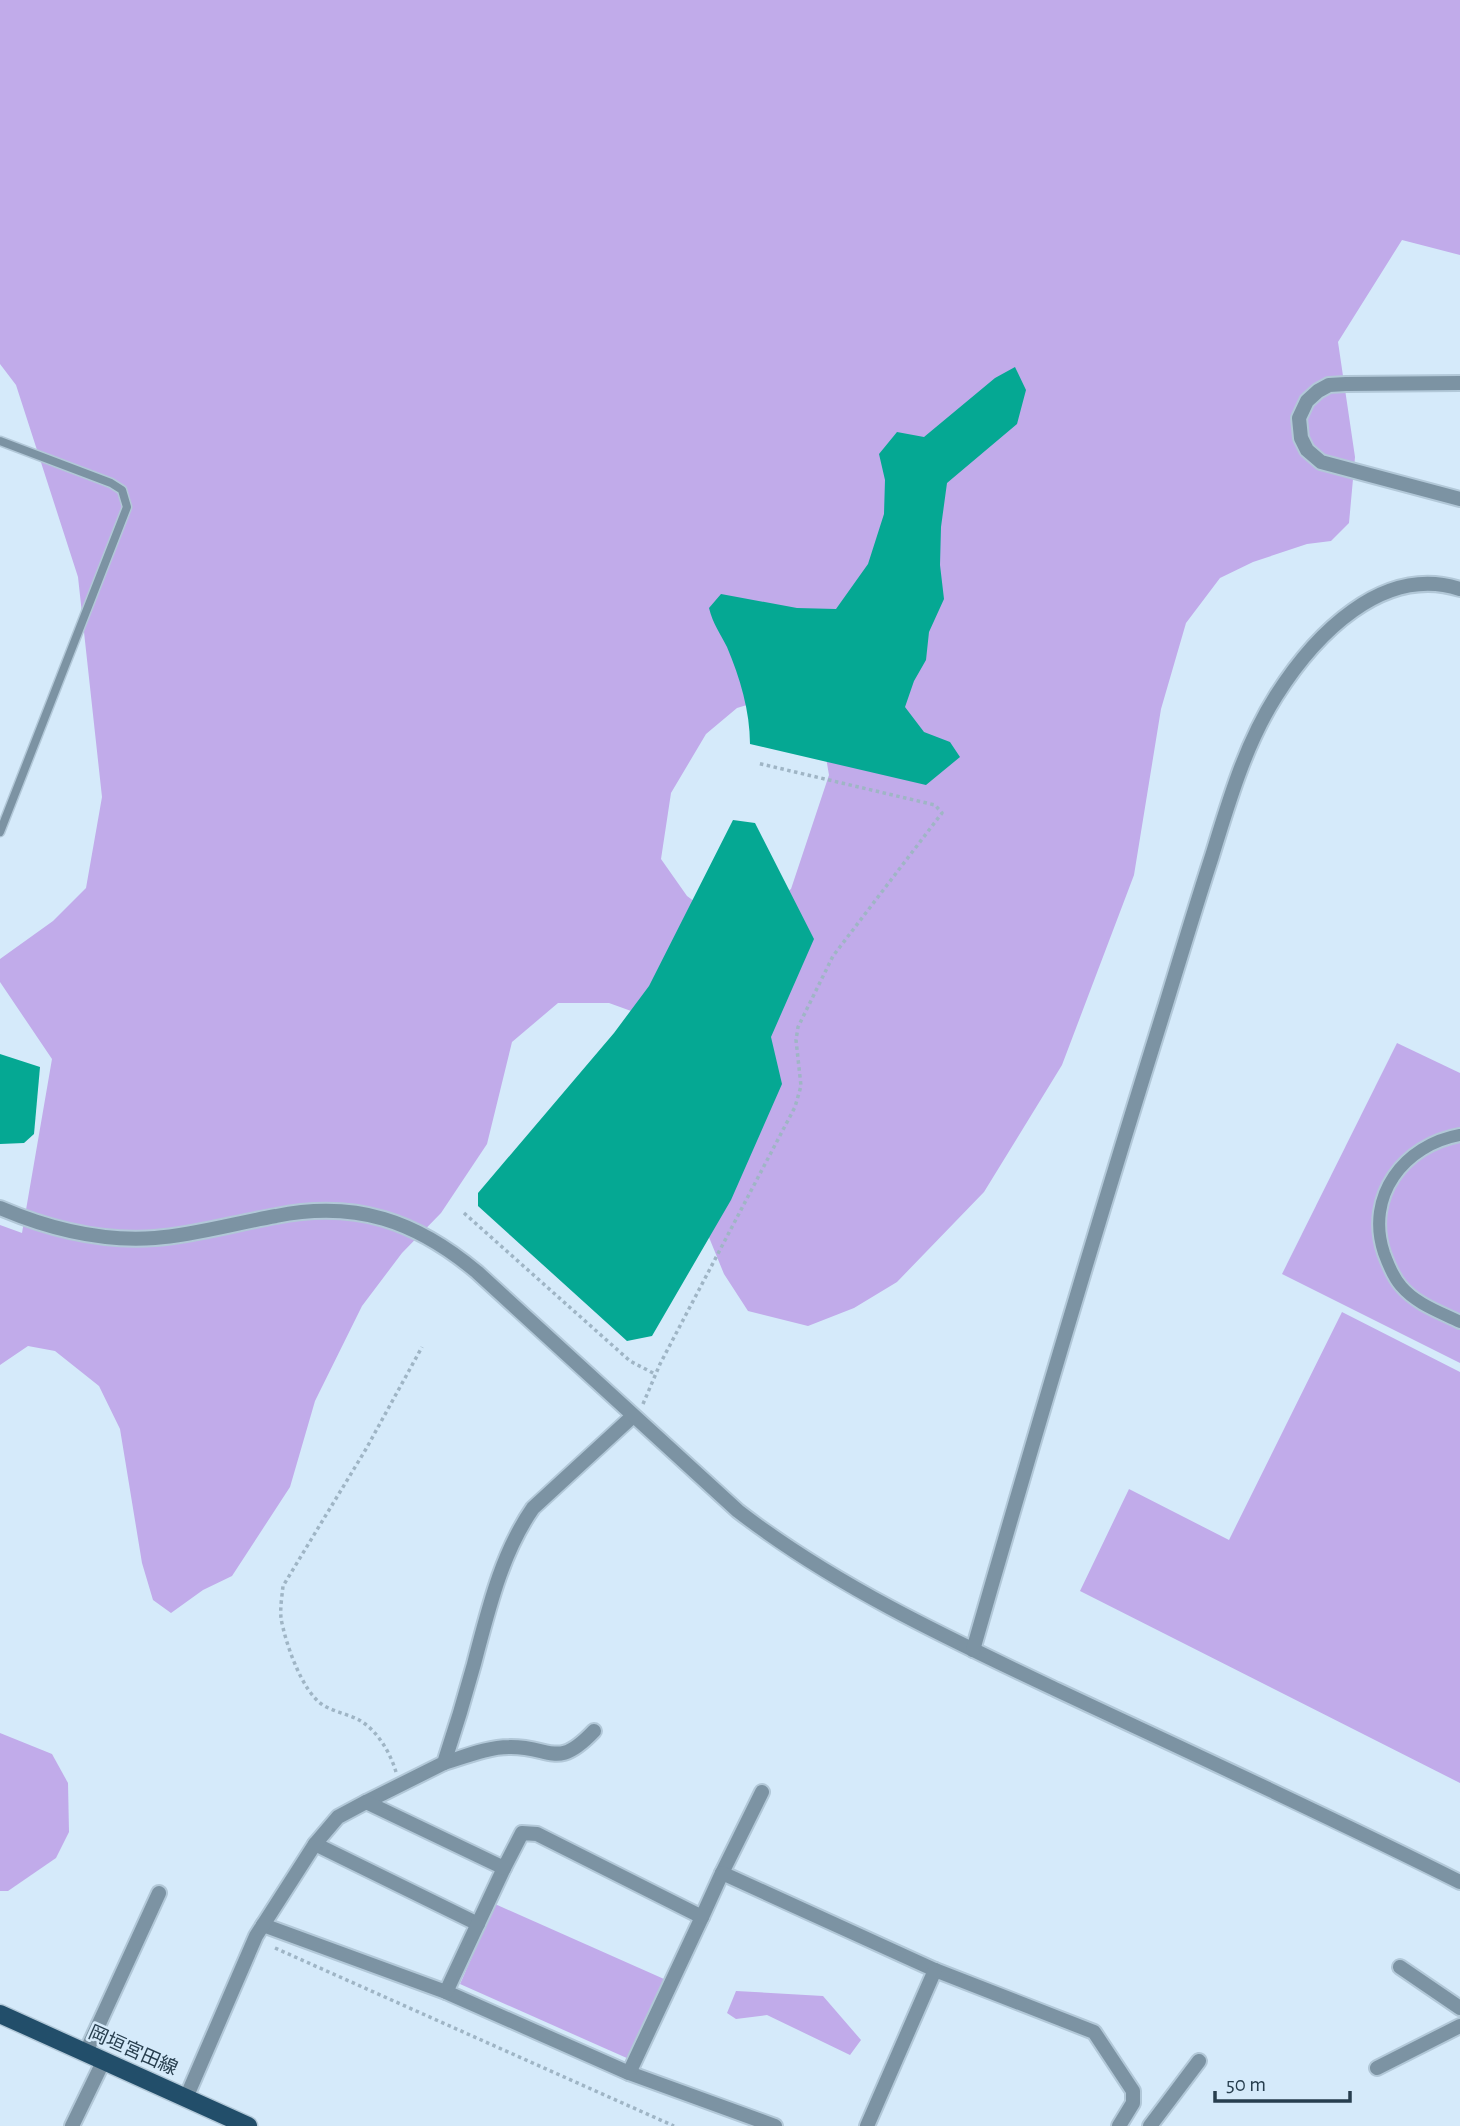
<svg xmlns="http://www.w3.org/2000/svg" width="1460" height="2126" font-family="'Alegreya Sans','Noto Sans JP',sans-serif">
<style>
.green{fill:#c1abea;fill-rule:evenodd}
.water{fill:#05a893}
.lines{fill:none;stroke-linecap:round;stroke-linejoin:round}
.service-casing{stroke:#b2c8d8;stroke-width:11}
.pedestrian-casing{stroke:#b2c8d8;stroke-width:16}
.minor-casing{stroke:#b2c8d8;stroke-width:18}
.tertiary-casing{stroke:#b2c8d8;stroke-width:18}
.primary-casing{stroke:#b2c8d8;stroke-width:21}
.path{stroke:#9fb5c5;stroke-width:3.5;stroke-dasharray:3.5 3.5;stroke-linecap:butt}
.service{stroke:#7c93a3;stroke-width:8}
.pedestrian{stroke:#7c93a3;stroke-width:12}
.minor{stroke:#7c93a3;stroke-width:14}
.tertiary{stroke:#7c93a3;stroke-width:14}
.primary{stroke:#224e6a;stroke-width:18}
.labels{text-anchor:middle;dominant-baseline:central;stroke-width:5;stroke-linejoin:round;paint-order:stroke}
.street-label{font-size:19px;fill:#273e4e;stroke:#d5eafa}
</style>
<rect width="100%" height="100%" fill="#d5eafa"/>
<g class="green">
<path d="M0,0H1460V255L1402,240L1338,342L1355,457L1349,523L1331,541L1307,544L1253,562L1220,578L1186,623L1161,709L1134,875L1062,1065L984,1192L897,1282L854,1308L808,1326L748,1311L724,1274L697,1208L656,1020L609,1003H558L512,1042L487,1144L441,1213L402,1253L362,1306L315,1401L290,1487L232,1576L203,1590L171,1613L153,1600L142,1563L120,1429L99,1386L55,1351L28,1346L0,1365V1225L22,1233L52,1059L0,982V959L53,921L86,888L102,797L78,577L16,385L0,364ZM760,701L823,740L829,775L791,889L769,905L710,913L687,896L661,859L671,793L706,734L737,708Z"/>
<path d="M1397,1043L1460,1073V1363L1282,1274Z"/>
<path d="M1342,1312L1460,1372V1783L1080,1591L1129,1489L1229,1540Z"/>
<path d="M0,1733L52,1754L68,1783L69,1832L56,1858L8,1891H0Z"/>
<path d="M495,1904L664,1979L629,2059L460,1984Z"/>
<path d="M736,1991L823,1996L861,2040L850,2055L767,2015L736,2019L727,2013Z"/>
</g>
<g class="water">
<path d="M1015,367L1026,390L1017,424L947,483L941,527L940,565L944,599L929,632L926,660L914,681L905,707L924,732L950,742L960,757L926,785L750,744C750,711 740,678 727,647C720,633 713,624 709,608L721,594L797,608L836,609L868,564L884,514L885,480L879,454L897,432L924,437L995,378Z"/>
<path d="M733,820L755,823L814,939L771,1037L782,1084L731,1200L652,1336L627,1341L478,1206V1193L614,1033L649,986Z"/>
<path d="M0,1054L40,1067L34,1134L24,1143L0,1144Z"/>
</g>
<g class="lines">
<defs>
<path id="service" d="M0,441L111,483L122,490L127,507L0,832"/>
<path id="pedestrian" d="M1460,1135C1404,1145 1365,1196 1384,1253C1388,1264 1393,1277 1401,1286C1416,1304 1440,1312 1460,1322"/>
<g id="minor">
<path d="M1460,383L1346,384L1329,385L1318,391L1307,401L1299,418L1301,438L1307,450L1321,462L1460,499"/>
<path d="M444,1763C464,1757 488,1747 509,1747C552,1746 556,1771 594,1731"/>
<path d="M366,1802L444,1763C455,1730 465,1697 474,1664C488,1611 501,1554 533,1508L633,1416"/>
<path d="M315,1844L478,1924"/>
<path d="M722,1873L762,1792"/>
<path d="M263,1925L446,1992L629,2073L775,2126"/>
<path d="M1400,1967L1460,2008"/>
<path d="M446,1992L504,1868"/>
<path d="M86,2052L159,1893"/>
<path d="M1377,2068L1460,2026"/>
<path d="M629,2073L702,1917"/>
<path d="M186,2098L256,1936L315,1844L338,1817L366,1802L504,1868L522,1833L537,1834L702,1917L722,1873L935,1970L1094,2032L1133,2091V2103L1119,2126"/>
<path d="M72,2126L104,2060"/>
<path d="M867,2126L935,1970"/>
<path d="M1150,2126L1199,2061"/>
</g>
<g id="tertiary">
<path d="M0,1208C49,1229 101,1242 155,1238C195,1235 236,1223 276,1216C356,1200 416,1221 477,1272L738,1511C834,1585 947,1638 1057,1690C1191,1753 1327,1815 1460,1882"/>
<path d="M973,1650C1035,1434 1099,1218 1166,1004C1181,955 1196,905 1212,856C1229,801 1245,745 1276,696C1314,636 1382,564 1460,589"/>
</g>
<path id="primary" d="M0,2014L248,2126"/>
</defs>
<use href="#service" class="service-casing"/>
<use href="#pedestrian" class="pedestrian-casing"/>
<use href="#minor" class="minor-casing"/>
<use href="#tertiary" class="tertiary-casing"/>
<use href="#primary" class="primary-casing"/>
<g class="path">
<path d="M464,1213L630,1361L655,1374"/>
<path d="M643,1404L660,1364L795,1107L801,1086L796,1040L798,1027L833,956L942,813L935,805L757,763"/>
<path d="M396,1772C390,1752 377,1730 359,1720C348,1714 334,1712 323,1705C302,1692 285,1642 281,1618C280,1608 282,1596 283,1586L366,1449L422,1347"/>
<path d="M275,1948L674,2126"/>
</g>
<use href="#service" class="service"/>
<use href="#pedestrian" class="pedestrian"/>
<use href="#minor" class="minor"/>
<use href="#tertiary" class="tertiary"/>
<use href="#primary" class="primary"/>
</g>
<g class="labels">
<g class="street-label">
<text transform="translate(133 2051) rotate(24)">岡垣宮田線</text>
</g>
</g>
<path d="M1215 2091v10h135v-10" fill="none" stroke="#273e4e" stroke-width="3.5"/>
<text x="1226" y="2091" font-size="21" fill="#273e4e" stroke="#d5eafa" stroke-width="5" paint-order="stroke">50 m</text>
</svg>
